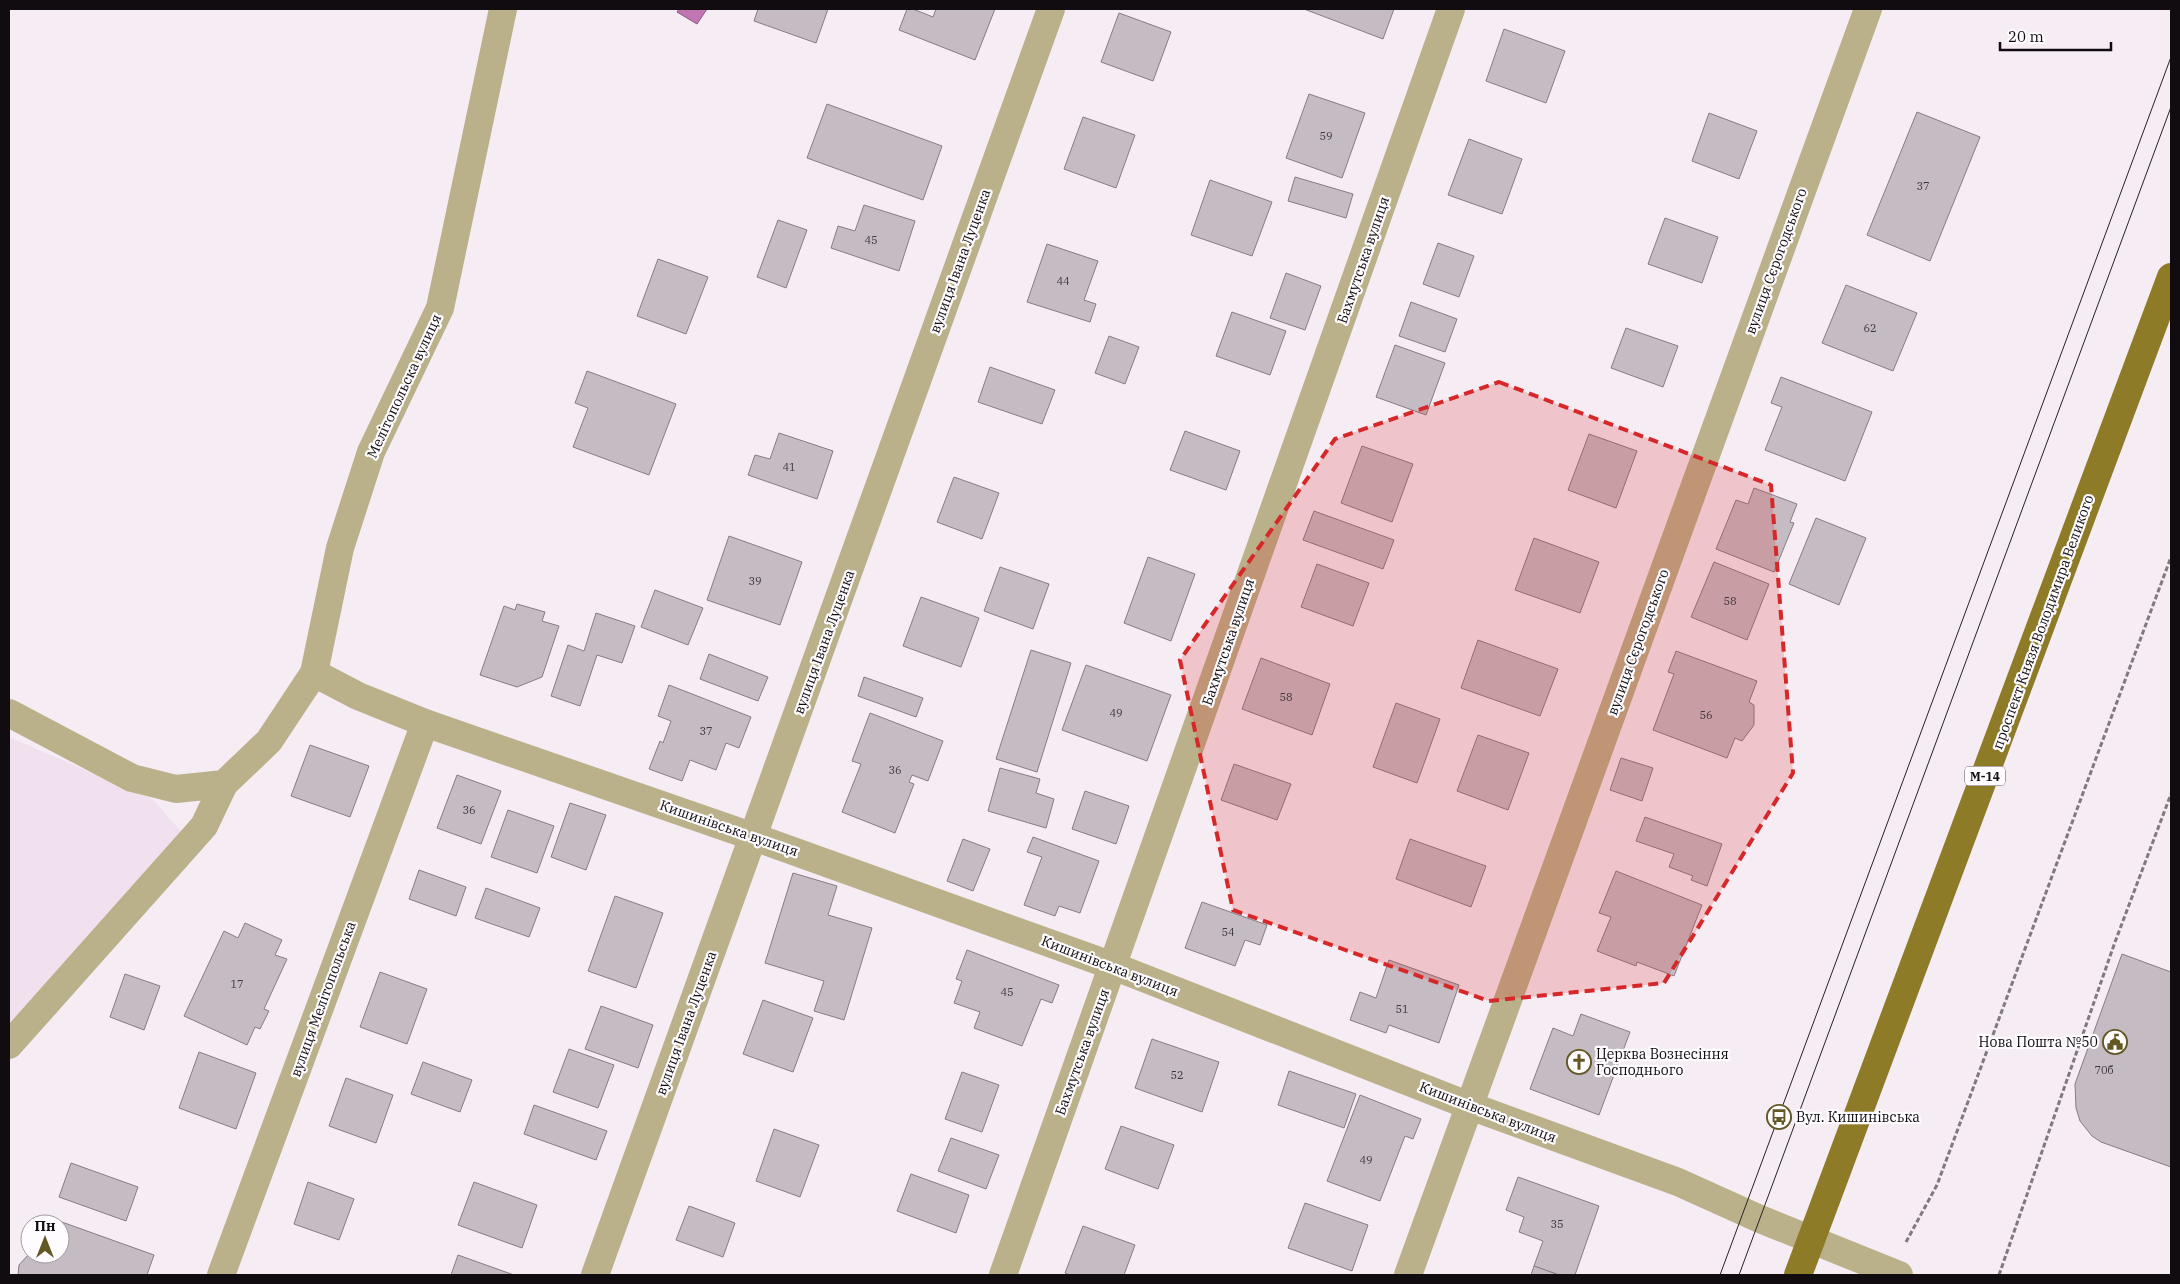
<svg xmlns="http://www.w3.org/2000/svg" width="2180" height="1284" font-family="'IBM Plex Serif',serif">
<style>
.built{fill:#f1e0ed}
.water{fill:#c176b3;stroke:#8c5682}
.building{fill:#c5bbc2;stroke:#867d84}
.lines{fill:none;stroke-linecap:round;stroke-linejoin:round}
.path{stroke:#80797e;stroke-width:3;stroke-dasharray:5 2.5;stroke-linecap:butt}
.minor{stroke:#bab18a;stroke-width:28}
.major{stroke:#8e7b28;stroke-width:28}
.tram{stroke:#282327;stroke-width:1}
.marked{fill:#d62828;fill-opacity:0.2;stroke:#d62828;stroke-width:4;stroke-dasharray:10 6;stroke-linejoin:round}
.labels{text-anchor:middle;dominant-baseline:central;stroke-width:4.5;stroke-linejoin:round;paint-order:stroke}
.number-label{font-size:11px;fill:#3d383c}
.shield{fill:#fefcfe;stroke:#575457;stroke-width:1}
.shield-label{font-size:12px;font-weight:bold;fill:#100c0f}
.street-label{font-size:14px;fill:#100c0f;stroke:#fefcfe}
.poi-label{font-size:14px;fill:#100c0f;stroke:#fefcfe;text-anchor:start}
</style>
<rect width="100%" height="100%" fill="#f6ecf4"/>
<path class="built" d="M9,737L152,799L183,834L9,1023Z"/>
<path class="water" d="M679,9H707L697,24L677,12Z"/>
<g class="building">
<path d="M758,9H828L816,43L754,21Z"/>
<path d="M907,9H913L933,17L936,9H995L975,60L899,30Z"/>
<path d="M1304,9H1394L1383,39Z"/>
<path d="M1119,13L1171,32L1153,81L1101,62Z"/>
<path d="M1504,29L1565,51L1546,103L1486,81Z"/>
<path d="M1309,94L1365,113L1342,178L1286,158Z"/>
<path d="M827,104L942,146L923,200L807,158Z"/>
<path d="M1917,112L1980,137L1930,261L1867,235Z"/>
<path d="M1709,113L1757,131L1739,179L1692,161Z"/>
<path d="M1083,117L1135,135L1116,188L1064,169Z"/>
<path d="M1469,139L1522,159L1502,214L1448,195Z"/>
<path d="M1295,177L1353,194L1346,218L1288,201Z"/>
<path d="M1210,180L1272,202L1252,256L1191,235Z"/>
<path d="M864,205L915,221L899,271L831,248L838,226L855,231Z"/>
<path d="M1665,218L1718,237L1702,283L1648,264Z"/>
<path d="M778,220L807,230L786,288L757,277Z"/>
<path d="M1438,243L1474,256L1459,297L1423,284Z"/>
<path d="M1047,244L1098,261L1084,300L1096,304L1090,322L1027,302Z"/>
<path d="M658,259L708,277L686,334L637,316Z"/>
<path d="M1286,273L1321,286L1305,330L1270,318Z"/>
<path d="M1846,285L1917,313L1893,371L1822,343Z"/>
<path d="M1411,302L1457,319L1445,352L1399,336Z"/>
<path d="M1232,312L1286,331L1270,375L1216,356Z"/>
<path d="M1626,328L1678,346L1663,387L1611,368Z"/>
<path d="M1109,336L1139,347L1125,384L1095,373Z"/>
<path d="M1395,345L1445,363L1426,415L1376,397Z"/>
<path d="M990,367L1055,390L1042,424L978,402Z"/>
<path d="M587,371L676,404L649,475L573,447L588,408L575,403Z"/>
<path d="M1781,377L1872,412L1845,481L1765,450L1782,407L1771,403Z"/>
<path d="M1185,431L1240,451L1226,490L1170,470Z"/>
<path d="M779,433L833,451L817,499L748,475L755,455L770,459Z"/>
<path d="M1589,434L1637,451L1616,508L1568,490Z"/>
<path d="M1362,446L1413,464L1392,522L1341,503Z"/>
<path d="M954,477L999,493L982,539L937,522Z"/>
<path d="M1754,488L1797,504L1790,522L1794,523L1774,572L1716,549L1736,500L1748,504Z"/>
<path d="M1314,511L1394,540L1383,569L1303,540Z"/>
<path d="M1816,518L1866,538L1839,605L1789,584Z"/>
<path d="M729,536L802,562L780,625L707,600Z"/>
<path d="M1534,538L1599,562L1580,613L1515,590Z"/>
<path d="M1148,557L1195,574L1171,641L1124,623Z"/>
<path d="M1714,562L1769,584L1747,640L1691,617Z"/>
<path d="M1317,564L1369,583L1353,626L1301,607Z"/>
<path d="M1000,567L1049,584L1033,629L984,611Z"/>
<path d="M655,590L703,608L688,645L641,627Z"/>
<path d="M921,597L979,618L961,667L903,646Z"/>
<path d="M517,604L545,612L542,621L559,626L542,677L517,687L480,675L504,606L515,610Z"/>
<path d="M596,613L635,626L622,663L597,655L580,706L551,696L568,645L584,651Z"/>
<path d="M1478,640L1558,669L1540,716L1461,688Z"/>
<path d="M1031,650L1071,663L1037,772L996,759Z"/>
<path d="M1676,651L1757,681L1749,702L1754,705V725L1742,741L1735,738L1727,758L1653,730L1674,674L1668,672Z"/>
<path d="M709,654L768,677L758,701L700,679Z"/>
<path d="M1261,658L1330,684L1312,735L1242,709Z"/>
<path d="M1086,665L1171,695L1147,761L1062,730Z"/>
<path d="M864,677L923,698L916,717L858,696Z"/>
<path d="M669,685L751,717L739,748L726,743L716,770L690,760L682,781L649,769L660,741L663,743L671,721L658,716Z"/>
<path d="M1396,703L1440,719L1417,783L1373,767Z"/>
<path d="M870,713L943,741L928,781L912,775L909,782L914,784L895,833L842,812L861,764L852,761Z"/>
<path d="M1478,735L1529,753L1508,810L1457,791Z"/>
<path d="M310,745L369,766L350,817L291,796Z"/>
<path d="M1621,758L1653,768L1642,801L1610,790Z"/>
<path d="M1234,764L1291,784L1277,820L1221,800Z"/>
<path d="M1000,768L1040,779L1036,793L1054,799L1046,828L988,811Z"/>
<path d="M457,775L501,791L481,844L437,828Z"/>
<path d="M1085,791L1129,806L1116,844L1072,829Z"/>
<path d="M570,803L606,815L586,870L551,857Z"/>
<path d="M508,810L554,826L537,873L491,857Z"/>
<path d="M1645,817L1722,844L1707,886L1691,880L1693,876L1669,867L1674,854L1636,841Z"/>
<path d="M1033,837L1099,861L1080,913L1059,906L1055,916L1024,905L1042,857L1027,852Z"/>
<path d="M963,839L990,849L973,891L947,881Z"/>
<path d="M1410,839L1486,866L1471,907L1396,879Z"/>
<path d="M419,870L466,887L456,916L409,899Z"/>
<path d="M1616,871L1702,905L1674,976L1637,962L1636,966L1597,951L1611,917L1599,913Z"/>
<path d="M793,873L837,886L828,915L872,928L844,1020L814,1011L824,981L765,963Z"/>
<path d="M486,888L540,908L529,937L475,918Z"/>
<path d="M615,896L663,913L636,988L588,971Z"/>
<path d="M1202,902L1267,925L1260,945L1245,940L1235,966L1185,948Z"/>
<path d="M245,923L282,940L275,955L287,959L264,1009L269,1011L260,1029L255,1027L247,1045L184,1016L224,931L238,938Z"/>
<path d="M967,950L1059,985L1052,1003L1041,999L1022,1046L974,1028L980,1012L954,1003L962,981L956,979Z"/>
<path d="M2122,954L2171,972V1167L2101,1142L2092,1136L2080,1121L2076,1108L2075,1084Z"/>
<path d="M1389,960L1459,985L1439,1043L1389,1025L1386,1033L1350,1020L1360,992L1376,998Z"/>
<path d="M380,972L427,989L407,1044L360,1027Z"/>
<path d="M125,974L160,986L144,1030L110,1017Z"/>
<path d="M763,1000L813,1018L793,1072L743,1054Z"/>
<path d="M601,1006L653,1025L638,1068L585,1049Z"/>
<path d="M1581,1014L1630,1032L1599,1115L1530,1089L1553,1028L1573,1036Z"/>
<path d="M1152,1039L1219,1062L1202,1112L1135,1088Z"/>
<path d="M569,1049L614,1065L598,1108L553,1092Z"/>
<path d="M199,1052L256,1073L236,1129L179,1108Z"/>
<path d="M423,1062L472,1080L460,1112L411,1094Z"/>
<path d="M1289,1071L1356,1094L1344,1128L1278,1105Z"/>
<path d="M962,1072L999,1085L982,1132L945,1119Z"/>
<path d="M346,1078L393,1095L376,1143L329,1126Z"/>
<path d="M1360,1095L1421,1119L1413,1139L1405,1136L1380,1201L1327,1181Z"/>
<path d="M534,1105L607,1131L596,1160L524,1134Z"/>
<path d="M1121,1126L1174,1145L1158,1189L1105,1169Z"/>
<path d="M774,1129L819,1145L800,1197L756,1181Z"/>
<path d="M951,1138L999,1155L986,1189L938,1171Z"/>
<path d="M71,1163L138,1187L126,1221L59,1197Z"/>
<path d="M911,1174L969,1195L956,1233L897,1211Z"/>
<path d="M1518,1177L1599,1206L1575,1275H1559L1534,1266L1543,1241L1519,1232L1524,1217L1506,1210Z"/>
<path d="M308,1182L354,1199L339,1240L294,1224Z"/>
<path d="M474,1182L537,1205L522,1248L458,1225Z"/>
<path d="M1305,1203L1368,1225L1352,1271L1288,1248Z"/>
<path d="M689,1206L735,1223L723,1257L676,1240Z"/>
<path d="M59,1221L154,1255L147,1275H18L19,1265L28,1255L60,1254Z"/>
<path d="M1083,1226L1135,1245L1124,1275H1070L1065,1273Z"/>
<path d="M458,1255L514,1275H451Z"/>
<path d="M1534,1266L1559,1275H1531Z"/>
</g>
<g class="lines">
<g class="path">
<path d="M1906,1242L1937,1185L2171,557"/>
<path d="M1999,1275L2115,942L2171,794"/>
</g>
<g class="minor">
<path d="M314,673L358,696L425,723L754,837L1113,966L1470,1106L1678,1182L1760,1219L1899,1275"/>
<path d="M9,713L132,778L176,789L224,784L269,741L314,673L340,548L371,452L440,308L503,9"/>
<path d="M9,1045L204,826L224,784"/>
<path d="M221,1275L425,723"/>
<path d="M595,1275L1051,9"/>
<path d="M1003,1275L1451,9"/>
<path d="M1408,1275L1868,9"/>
</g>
<path class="major" d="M1798,1275L2171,277"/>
<g class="tram">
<path d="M1720,1275L2171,57"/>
<path d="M1739,1275L2171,107"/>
</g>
</g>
<path class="marked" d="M1499,382L1771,485L1793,773L1664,983L1489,1001L1233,910L1180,660L1335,439Z"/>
<defs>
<symbol id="civic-ring" viewBox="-11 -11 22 22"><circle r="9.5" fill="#fefcfe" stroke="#635724" stroke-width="1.5"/><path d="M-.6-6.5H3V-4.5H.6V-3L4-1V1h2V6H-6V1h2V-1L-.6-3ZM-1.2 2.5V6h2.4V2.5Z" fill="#635724"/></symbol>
<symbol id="church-ring" viewBox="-11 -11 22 22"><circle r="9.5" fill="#fefcfe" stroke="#635724" stroke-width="1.5"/><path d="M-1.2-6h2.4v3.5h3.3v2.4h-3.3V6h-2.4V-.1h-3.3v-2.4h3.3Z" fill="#635724"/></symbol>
<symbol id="bus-ring" viewBox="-11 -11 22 22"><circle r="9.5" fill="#fefcfe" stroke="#635724" stroke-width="1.5"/><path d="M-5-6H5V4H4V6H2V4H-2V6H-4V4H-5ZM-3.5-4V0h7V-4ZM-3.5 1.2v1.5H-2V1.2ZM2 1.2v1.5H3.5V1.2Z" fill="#635724"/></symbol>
</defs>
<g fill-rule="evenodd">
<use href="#civic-ring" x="2101" y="1028" width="28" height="28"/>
<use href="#church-ring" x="1565" y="1048" width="28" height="28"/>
<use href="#bus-ring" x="1765" y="1103" width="28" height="28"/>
</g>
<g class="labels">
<g class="number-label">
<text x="1326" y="136">59</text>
<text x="1923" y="186">37</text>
<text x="871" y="240">45</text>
<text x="1063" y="281">44</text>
<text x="1870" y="328">62</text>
<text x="789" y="467">41</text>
<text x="755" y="581">39</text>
<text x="1730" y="601">58</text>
<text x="1286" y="697">58</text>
<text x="1116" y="713">49</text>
<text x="1706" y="715">56</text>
<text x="706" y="731">37</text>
<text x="895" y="770">36</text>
<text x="469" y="810">36</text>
<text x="1228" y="932">54</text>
<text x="237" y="984">17</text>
<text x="1007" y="992">45</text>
<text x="1402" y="1009">51</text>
<text x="2104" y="1070">70б</text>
<text x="1177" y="1075">52</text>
<text x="1366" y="1160">49</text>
<text x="1557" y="1224">35</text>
</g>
<rect class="shield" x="1965" y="766.5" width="40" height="19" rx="4"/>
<g class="shield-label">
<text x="1985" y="776">М-14</text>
</g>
<g class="street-label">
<text transform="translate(1363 260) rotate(-71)">Бахмутська вулиця</text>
<text transform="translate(960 261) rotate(-70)">вулиця Івана Луценка</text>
<text transform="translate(1776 261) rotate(-70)">вулиця Сєрогодського</text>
<text transform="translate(404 386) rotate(-65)">Мелітопольска вулиця</text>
<text transform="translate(2043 622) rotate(-70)">проспект Князя Володимира Великого</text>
<text transform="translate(824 642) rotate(-70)">вулиця Івана Луценка</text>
<text transform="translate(1228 642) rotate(-71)">Бахмутська вулиця</text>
<text transform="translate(1638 642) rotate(-70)">вулиця Сєрогодського</text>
<text transform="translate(729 828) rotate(19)">Кишинівська вулиця</text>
<text transform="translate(1110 966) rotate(21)">Кишинівська вулиця</text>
<text transform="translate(323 999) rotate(-70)">вулиця Мелітопольська</text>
<text transform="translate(686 1023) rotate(-70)">вулиця Івана Луценка</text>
<text transform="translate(1082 1052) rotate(-70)">Бахмутська вулиця</text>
<text transform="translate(1488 1112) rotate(21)">Кишинівська вулиця</text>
</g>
<g class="poi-label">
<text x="2098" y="1042" text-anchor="end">Нова Пошта №50</text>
<text x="1596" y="1054">Церква Вознесіння<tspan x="1596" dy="16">Господнього</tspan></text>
<text x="1796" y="1117">Вул. Кишинівська</text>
</g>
</g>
<rect width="2180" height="1284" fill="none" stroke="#100c0f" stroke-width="20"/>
<g transform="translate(45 1239)"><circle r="24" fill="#fefcfe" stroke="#9f9c9e"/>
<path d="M0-4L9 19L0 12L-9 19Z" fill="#635724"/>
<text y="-8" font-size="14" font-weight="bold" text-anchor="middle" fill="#100c0f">Пн</text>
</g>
<path d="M2000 42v8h111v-8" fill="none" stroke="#100c0f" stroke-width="2.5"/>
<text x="2008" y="42" font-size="15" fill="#100c0f" stroke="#fefcfe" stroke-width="4" paint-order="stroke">20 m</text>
</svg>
